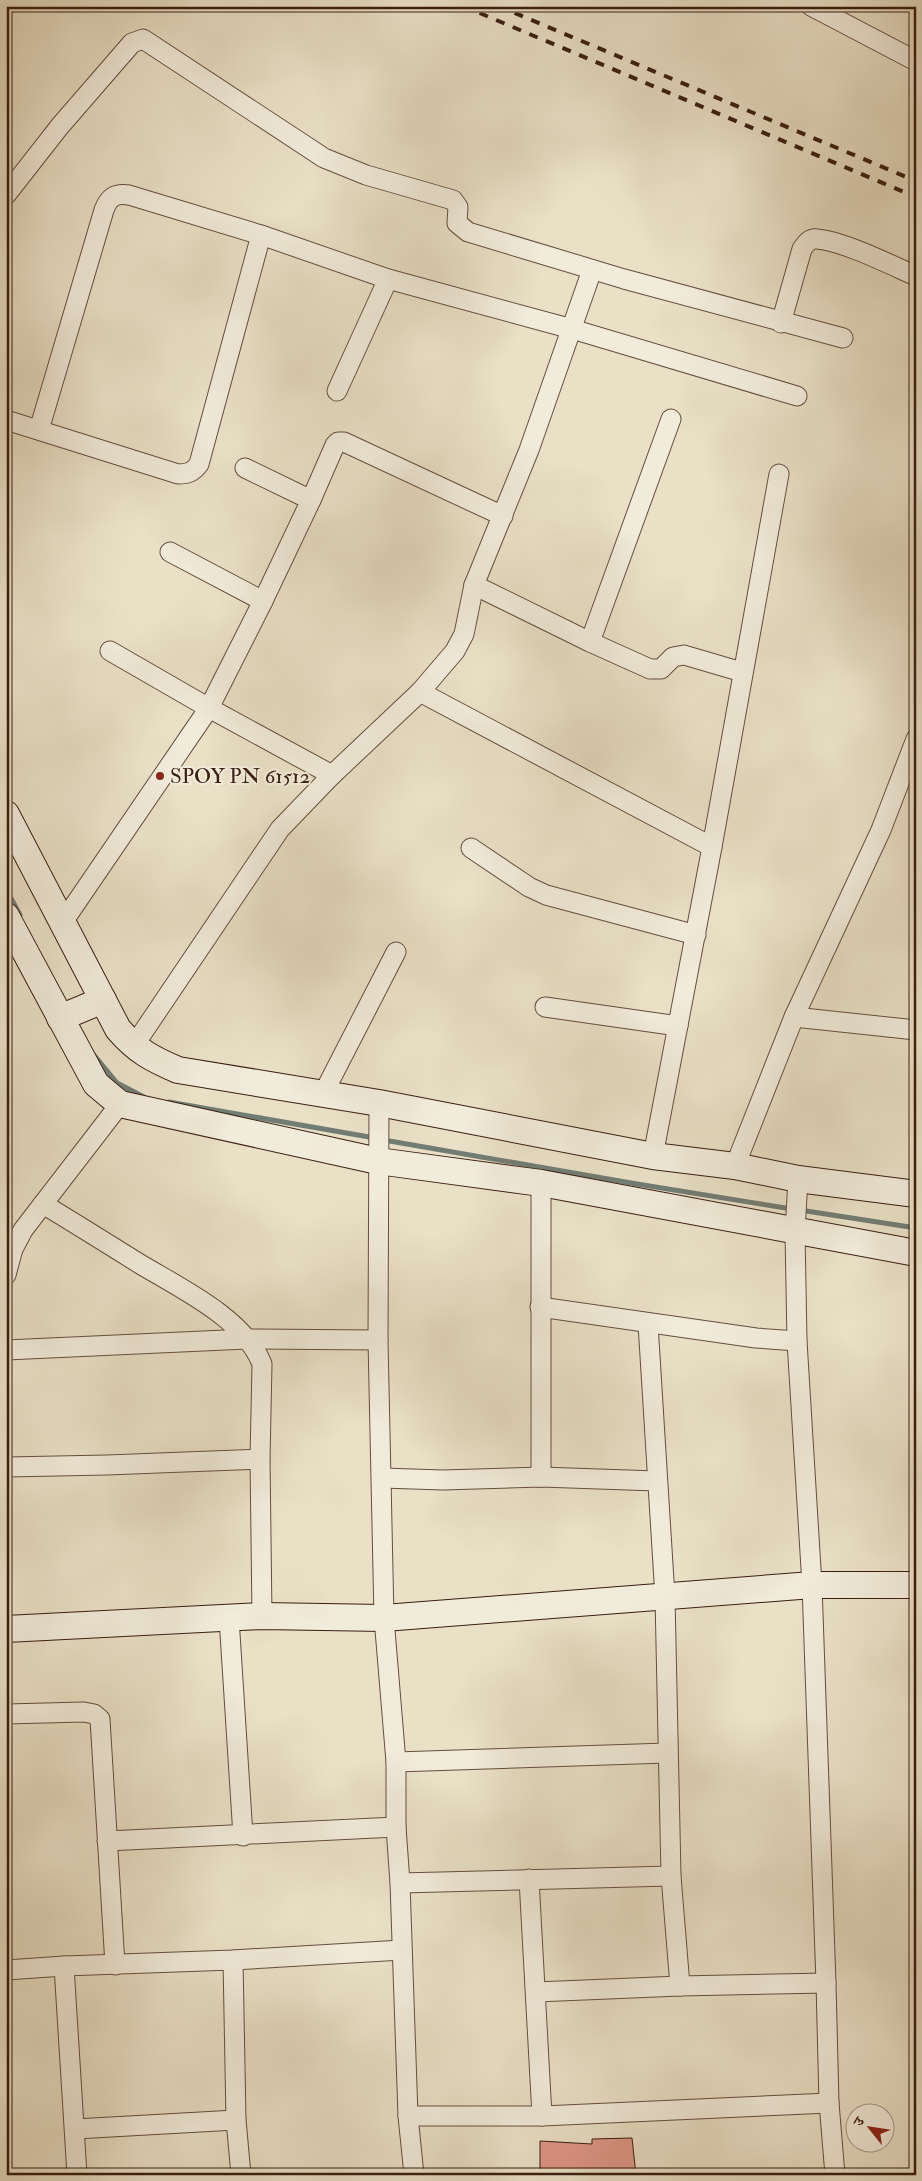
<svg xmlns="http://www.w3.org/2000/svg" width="922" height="2181" font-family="'IM FELL Double Pica','Noto Serif Devanagari',serif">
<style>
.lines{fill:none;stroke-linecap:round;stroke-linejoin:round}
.stream{stroke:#717d74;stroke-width:5}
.building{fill:#df9788;stroke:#391e11}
.street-casing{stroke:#654e3e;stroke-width:21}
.secondary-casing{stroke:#391e11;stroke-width:28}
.street{stroke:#f1ebda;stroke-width:19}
.secondary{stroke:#f1ebda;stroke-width:26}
.rail{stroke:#391e11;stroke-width:4;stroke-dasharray:9 9;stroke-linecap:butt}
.poi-dot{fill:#8f2418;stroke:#f1ebda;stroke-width:2}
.labels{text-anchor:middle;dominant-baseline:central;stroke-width:4;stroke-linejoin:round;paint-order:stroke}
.poi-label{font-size:21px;fill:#391e11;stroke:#f1ebda;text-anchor:start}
</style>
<rect width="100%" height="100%" fill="#e9e0c6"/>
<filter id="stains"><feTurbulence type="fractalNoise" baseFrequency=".004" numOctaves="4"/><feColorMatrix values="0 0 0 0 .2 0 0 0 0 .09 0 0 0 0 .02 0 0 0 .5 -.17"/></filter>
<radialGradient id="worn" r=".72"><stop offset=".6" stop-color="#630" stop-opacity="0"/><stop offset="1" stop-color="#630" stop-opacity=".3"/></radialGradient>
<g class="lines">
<g class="stream">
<path d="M6,889L20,915"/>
<path d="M94,1055L117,1083L144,1097"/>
<path d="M169,1102L375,1138"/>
<path d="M384,1140L637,1184L792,1209"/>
<path d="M800,1210L916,1228"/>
</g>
</g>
<path class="building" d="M632,2138L636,2175H540V2141L592,2144V2139Z"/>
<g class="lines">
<defs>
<g id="street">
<path d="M811,6L916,61"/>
<path d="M6,195L60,126L132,43L143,39L324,158L366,175L453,200L458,207L457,223L468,232L624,279L843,338"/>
<path d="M781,323L802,249C806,243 810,238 817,239C843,241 891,265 916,276"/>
<path d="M337,391L388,279"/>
<path d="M6,420L178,474C188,474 193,472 199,464L261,235"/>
<path d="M39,430L104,210C109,197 115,193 129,195L261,235L388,279L572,329L797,396"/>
<path d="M311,500L335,445L338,442H344L503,516"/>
<path d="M170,552L263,601"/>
<path d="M474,585L590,642L650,669H661L673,657L684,655L742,672"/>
<path d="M590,642L671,419"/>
<path d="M110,651L209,708L332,775"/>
<path d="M420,692L712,847"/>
<path d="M471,848L529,887L546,895L696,935"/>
<path d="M63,922L209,708L263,601L311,500L245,468"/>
<path d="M545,1007L678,1026"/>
<path d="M794,1017L916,1030"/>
<path d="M133,1047L280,829L332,775L420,692L455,651L464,634L474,585L529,450L592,270"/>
<path d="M323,1094L396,952"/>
<path d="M379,1103L378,1340L384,1618L396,1762V1827L400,1883L408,2116L414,2175"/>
<path d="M653,1156L712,847L779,474"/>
<path d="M735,1166L794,1017L881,830L916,739"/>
<path d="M798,1179L795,1232L797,1341L812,1585L826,1983L829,2103L835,2175"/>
<path d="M43,1204C76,1224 108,1244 140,1264C180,1288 245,1319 262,1364L260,1459L262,1616"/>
<path d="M6,1275L13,1249L23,1230L120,1104"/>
<path d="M540,1307L756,1338L797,1341"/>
<path d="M648,1324L665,1597L671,1876L680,1986"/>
<path d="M6,1350L247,1339L378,1340"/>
<path d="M6,1467L107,1465L260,1459"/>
<path d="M541,1477V1183"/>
<path d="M382,1478L443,1480L541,1477L657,1481"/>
<path d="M229,1618L243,1836"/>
<path d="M6,1714L84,1712L94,1714L100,1719L115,1965"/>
<path d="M396,1762L667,1753"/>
<path d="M107,1841L396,1827"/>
<path d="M529,1879L542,2116"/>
<path d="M400,1883L671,1876"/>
<path d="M233,1960L236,2120L241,2175"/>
<path d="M64,1966L77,2175"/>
<path d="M6,1970L64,1966L233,1960L402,1950"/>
<path d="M536,1992L680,1986L826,1983"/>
<path d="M408,2116H542L829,2103"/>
<path d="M75,2129L236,2120"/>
</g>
<g id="secondary">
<path d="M6,814L118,1029C137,1051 152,1059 178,1070L379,1103L653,1156L735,1166L798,1179L916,1194"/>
<path d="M6,916L96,1084L120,1104L378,1161L541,1183L916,1253"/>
<path d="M60,1018L103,1000"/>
<path d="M6,1629L262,1616L384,1618L812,1585H916"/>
</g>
</defs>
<use href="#street" class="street-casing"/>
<use href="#secondary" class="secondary-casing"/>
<use href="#street" class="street"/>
<use href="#secondary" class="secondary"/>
<g class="rail">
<path d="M463,6L916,197"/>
<path d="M498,6L916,181"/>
</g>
</g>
<circle class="poi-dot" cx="160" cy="776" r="5"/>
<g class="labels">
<g class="poi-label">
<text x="170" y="776">SPOY PN 61512</text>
</g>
</g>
<rect width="922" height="2181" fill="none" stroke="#e9e0c6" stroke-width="25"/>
<rect x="8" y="8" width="907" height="2166" fill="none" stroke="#391e11" stroke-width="2.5"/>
<rect x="12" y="12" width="897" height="2156" fill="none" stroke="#391e11"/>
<g transform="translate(870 2128) rotate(300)"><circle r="24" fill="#f1ebda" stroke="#a7998a"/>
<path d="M0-4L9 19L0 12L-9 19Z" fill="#8f2418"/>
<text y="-8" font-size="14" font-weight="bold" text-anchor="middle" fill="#391e11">उ</text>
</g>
<rect width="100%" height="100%" filter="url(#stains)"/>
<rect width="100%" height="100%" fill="url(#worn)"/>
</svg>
